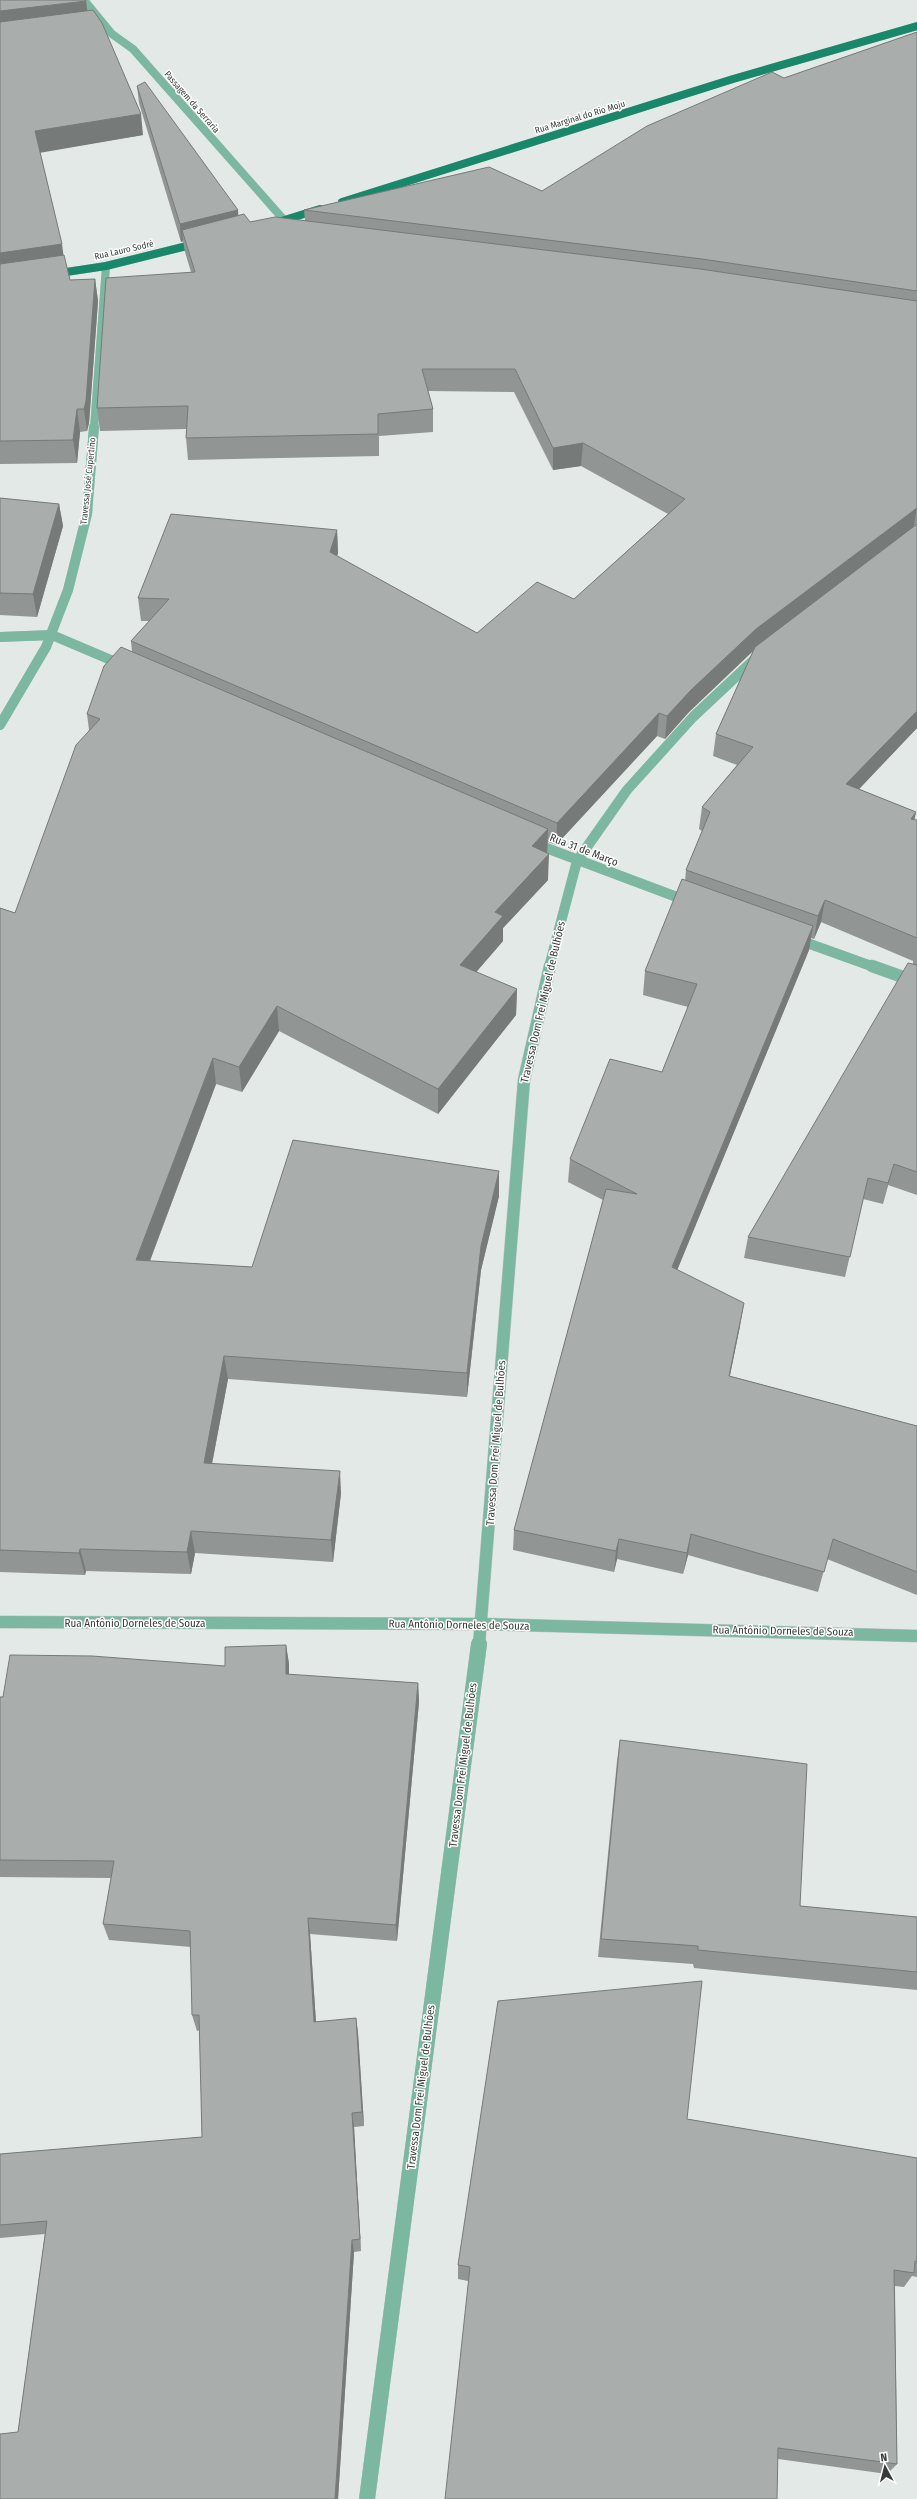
<svg xmlns="http://www.w3.org/2000/svg" width="917" height="2499" font-family="'Fira Sans Condensed',sans-serif">
<style>
.lines{fill:none;stroke-linecap:round;stroke-linejoin:round}
.minor-far3-casing{stroke:#c1c6c4;stroke-width:8}
.minor-far2-casing{stroke:#c1c6c4;stroke-width:10}
.minor-far1-casing{stroke:#c1c6c4;stroke-width:13}
.minor-casing{stroke:#c1c6c4;stroke-width:16}
.major-casing{stroke:#c1c6c4;stroke-width:8}
.minor-far3{stroke:#7cb7a1;stroke-width:8}
.minor-far2{stroke:#7cb7a1;stroke-width:10}
.minor-far1{stroke:#7cb7a1;stroke-width:12}
.minor{stroke:#7cb7a1;stroke-width:16}
.major{stroke:#198769;stroke-width:8}
.wall{fill:#919694}
.shaded-wall{fill:#767a78}
.building{fill:#a9aeac;stroke:#767a78}
.labels{text-anchor:middle;dominant-baseline:central;stroke-width:3;stroke-linejoin:round;paint-order:stroke}
.far-street-label{font-size:9px;fill:#393b3a;stroke:#fff}
.street-label{font-size:11px;fill:#393b3a;stroke:#fff}
</style>
<rect width="100%" height="100%" fill="#e3e9e6"/>
<g class="lines">
<defs>
<g id="minor-far3">
<path d="M84,0L112,34L133,49L284,220"/>
<path d="M94,428L106,266"/>
</g>
<g id="minor-far2">
<path d="M0,637L52,635L125,666"/>
<path d="M0,725L46,647L68,590L87,514L94,427"/>
<path d="M533,843L690,902"/>
<path d="M796,939L874,967"/>
<path d="M549,967L577,861L627,790L693,717L757,657"/>
</g>
<g id="minor-far1">
<path d="M872,966L917,982"/>
<path d="M0,1622L482,1624L917,1636"/>
<path d="M479,1645L524,1080L550,966"/>
</g>
<path id="minor" d="M367,2499L479,1644"/>
<g id="major">
<path d="M342,202L733,79L917,26"/>
<path d="M275,223L320,209"/>
<path d="M53,274L106,266L199,243"/>
</g>
</defs>
<use href="#minor-far3" class="minor-far3-casing"/>
<use href="#minor-far2" class="minor-far2-casing"/>
<use href="#minor-far1" class="minor-far1-casing"/>
<use href="#minor" class="minor-casing"/>
<use href="#major" class="major-casing"/>
<use href="#minor-far3" class="minor-far3"/>
<use href="#minor-far2" class="minor-far2"/>
<use href="#minor-far1" class="minor-far1"/>
<use href="#minor" class="minor"/>
<use href="#major" class="major"/>
</g>
<g class="wall">
<path d="M0,0L87,11L143,135L40,152L63,255L70,280L95,279L98,301L89,423L87,431L80,432L77,463L0,464Z"/>
<path d="M917,32V728L859,789L916,812L914,820H917V1195L888,1185L883,1204L863,1199L845,1277L744,1258L748,1237L913,964V961L821,922L814,939L811,938L809,950L677,1270L740,1326L730,1376L917,1426V1595L827,1559L818,1592L688,1555L683,1574L617,1559L614,1572L513,1550L514,1530L603,1200L568,1182L570,1159L662,1072L688,1007L643,995L645,971L685,881L686,870L702,831L699,829L702,807L737,765L713,756L716,734L753,651L689,712L665,739L657,736L556,845L548,842L547,853L548,880L503,928V941L476,972L517,989L516,1015L438,1114L279,1031L242,1092L216,1084L150,1261L252,1267L499,1171V1196L481,1270L467,1397L228,1379L212,1463L341,1493L333,1562L195,1553L191,1574L86,1571L85,1575L0,1572V908L15,913L89,730L87,714L132,652L131,641L149,621H141L138,598L337,530L338,553L337,556L477,633L574,599L668,514L581,466L553,470L514,392L428,391L433,409V432L379,436V456L188,460L186,438V429L100,431L97,408L191,272L185,252L183,241L181,242L139,103L137,86L238,210V216L250,222L305,220L304,210L542,191L784,78Z"/>
<path d="M0,498L59,504L63,526L37,617L0,615Z"/>
<path d="M286,1645L289,1664V1675L418,1683L419,1702L397,1941L310,1934L316,2022L356,2018L358,2033L364,2126L354,2127L361,2251L354,2252L338,2499H0L18,2432L45,2234L0,2238V2154L202,2137L200,2030L197,2031L192,2015L191,1947L109,1940L103,1924L111,1878L0,1877V1697L225,1666Z"/>
<path d="M620,1740L800,1906L917,1917V1990L694,1968L693,1964L598,1957L617,1761Z"/>
<path d="M687,2119L917,2158V2277L912,2276L904,2287L895,2286L897,2464L887,2474L778,2459L468,2281L458,2279V2265Z"/>
</g>
<g class="shaded-wall">
<path d="M86,1L89,22L0,33V11Z"/>
<path d="M141,114L143,135L39,153L35,131Z"/>
<path d="M238,210L239,227L182,230L183,241L181,242L180,224Z"/>
<path d="M62,244L65,267L0,276V253Z"/>
<path d="M95,279L98,301L89,423L87,431L84,409Z"/>
<path d="M77,409L80,432L77,463L73,440Z"/>
<path d="M583,443L581,466L553,470V448Z"/>
<path d="M59,504L63,526L37,617L33,594Z"/>
<path d="M917,508L913,530L753,651L689,712L665,739L667,716L691,690L756,629Z"/>
<path d="M337,530L338,553L331,575L330,552Z"/>
<path d="M917,711V728L842,807L846,784Z"/>
<path d="M659,713L657,736L556,845L557,823Z"/>
<path d="M916,812L911,835V819Z"/>
<path d="M548,829L547,855L532,846Z"/>
<path d="M549,854L548,880L503,928V941L460,991V965L495,912Z"/>
<path d="M825,900L821,922L814,939L818,916Z"/>
<path d="M813,926L809,950L669,1290L672,1267Z"/>
<path d="M517,989L516,1015L438,1114V1089Z"/>
<path d="M277,1006L279,1031L242,1092L239,1067Z"/>
<path d="M213,1058L216,1084L141,1284L136,1260Z"/>
<path d="M894,1164L888,1185L883,1204L888,1183Z"/>
<path d="M499,1171V1196L481,1270L467,1397V1373L481,1246Z"/>
<path d="M744,1303L740,1326L725,1398L729,1376Z"/>
<path d="M224,1356L228,1379L208,1485L204,1463Z"/>
<path d="M340,1471L341,1493L333,1562L331,1540Z"/>
<path d="M191,1531L195,1553L191,1574L187,1552Z"/>
<path d="M691,1534L688,1555L683,1574L687,1553Z"/>
<path d="M619,1539L617,1559L614,1572L616,1551Z"/>
<path d="M80,1549L86,1571L85,1575L79,1553Z"/>
<path d="M286,1645L289,1664V1694L286,1674Z"/>
<path d="M418,1683L419,1702L397,1941L396,1925Z"/>
<path d="M308,1918L310,1934L317,2037L314,2022Z"/>
<path d="M356,2018L358,2033L364,2126L362,2112Z"/>
<path d="M352,2113L354,2127L361,2251L360,2239Z"/>
<path d="M352,2240L354,2252L338,2499H335Z"/>
</g>
<g class="building">
<path d="M0,0H86V1L0,11Z"/>
<path d="M93,10L102,23L141,114L35,131L62,244L0,253V22Z"/>
<path d="M917,32V291L702,259L304,210L489,167L542,191L647,126L772,72L784,78Z"/>
<path d="M145,82L238,210L180,224L137,86Z"/>
<path d="M244,214L250,222L275,217L700,269L917,301V508L756,629L691,690L667,716L659,713L557,823L131,641L169,599L138,598L171,514L337,530L330,552L477,633L537,582L574,599L685,499L583,443L553,448L515,369H422L433,409L378,414V434L186,438L188,406L97,408L106,278L195,272L182,230Z"/>
<path d="M64,255L70,280L95,279L86,401L84,409H77L73,440L0,441V264Z"/>
<path d="M0,498L59,504L33,594L0,593Z"/>
<path d="M917,524V711L846,784L916,812L911,819L917,820V938L825,900L818,916L686,870L710,812L702,807L753,747L716,734L755,647Z"/>
<path d="M121,647L548,829L532,846L549,854L495,912L503,916L460,965L517,989L438,1089L277,1006L239,1067L213,1058L136,1260L252,1267L293,1140L499,1171L481,1246L467,1373L224,1356L204,1463L340,1471L331,1540L191,1531L187,1552L80,1549L79,1553L0,1550V908L15,913L76,745L100,719L87,714L104,666Z"/>
<path d="M682,879L813,926L672,1267L744,1303L729,1376L917,1426V1572L833,1539L824,1572L691,1534L687,1553L619,1539L616,1551L514,1530L606,1189L637,1194L570,1159L610,1059L662,1072L697,984L645,971Z"/>
<path d="M908,963L917,965V1172L894,1164L888,1183L868,1178L850,1257L748,1237Z"/>
<path d="M286,1645V1674L418,1683L396,1925L308,1918L314,2022L356,2018L362,2112L352,2113L360,2239L352,2240L335,2499H0V2434L18,2432L47,2221L0,2225V2154L202,2137L199,2015H192L190,1931L103,1924L114,1861L0,1860V1697H3L10,1655L92,1656L225,1666V1647Z"/>
<path d="M620,1740L807,1764L800,1906L917,1917V1972L698,1950V1946L601,1939Z"/>
<path d="M702,1981L687,2119L917,2158V2261H915L914,2273L894,2270L897,2464L778,2448L777,2499H445L470,2267L458,2265L498,2001Z"/>
</g>
<g class="labels">
<g class="far-street-label">
<text transform="translate(192 102) rotate(49)">Passagem da Serraria</text>
<text transform="translate(580 117) rotate(-17)">Rua Marginal do Rio Moju</text>
<text transform="translate(124 250) rotate(-13)">Rua Lauro Sodré</text>
<text transform="translate(88 481) rotate(-84)">Travessa José Cupertino</text>
</g>
<g class="street-label">
<text transform="translate(584 850) rotate(21)">Rua 31 de Março</text>
<text transform="translate(543 1002) rotate(-77)">Travessa Dom Frei Miguel de Bulhões</text>
<text transform="translate(496 1443) rotate(-86)">Travessa Dom Frei Miguel de Bulhões</text>
<text x="135" y="1623">Rua Antônio Dorneles de Souza</text>
<text transform="translate(459 1625) rotate(1)">Rua Antônio Dorneles de Souza</text>
<text transform="translate(783 1631) rotate(1)">Rua Antônio Dorneles de Souza</text>
<text transform="translate(463 1765) rotate(-83)">Travessa Dom Frei Miguel de Bulhões</text>
<text transform="translate(421 2087) rotate(-83)">Travessa Dom Frei Miguel de Bulhões</text>
</g>
</g>
<g transform="translate(885 2467) rotate(353)" stroke="#ffffff" stroke-width="3" paint-order="stroke">
<path d="M0-3L7 15L0 10L-7 15Z" fill="#393b3a"/>
<text y="-6" font-size="11" font-weight="bold" text-anchor="middle" fill="#393b3a">N</text>
</g>
</svg>
